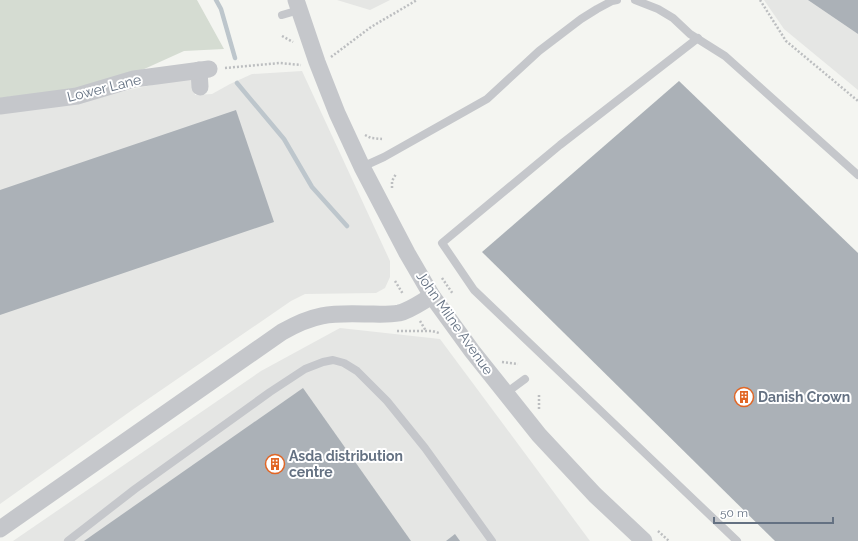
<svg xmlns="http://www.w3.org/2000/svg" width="858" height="541" font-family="Raleway,sans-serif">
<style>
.built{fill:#e5e6e4}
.green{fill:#d5dcd2}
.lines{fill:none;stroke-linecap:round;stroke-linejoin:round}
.stream{stroke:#bdc6cc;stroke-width:4.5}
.building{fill:#abb1b7}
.path{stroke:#bcbec0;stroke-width:2.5;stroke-dasharray:2 2;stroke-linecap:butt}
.service{stroke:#c5c7cb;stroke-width:8}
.minor{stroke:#c5c7cb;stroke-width:17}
.labels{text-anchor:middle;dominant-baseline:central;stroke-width:4;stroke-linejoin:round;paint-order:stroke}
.street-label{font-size:14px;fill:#647182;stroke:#fff}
.poi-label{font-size:14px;font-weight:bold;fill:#647182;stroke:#fff;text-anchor:start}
</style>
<rect width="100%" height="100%" fill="#f4f5f1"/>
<g class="built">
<path d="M337,0H390L370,10Z"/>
<path d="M764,0H858V90L784,29Z"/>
<path d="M302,71L390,261V277L385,288L376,293L305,294L291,301L135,408L0,504V114L69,103L189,77L192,81L195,95L212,94L230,84L252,74Z"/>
<path d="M340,328L440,339L590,541H13L261,371Z"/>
</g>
<path class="green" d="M0,0H197L224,49L184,51L131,75L86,88L0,98Z"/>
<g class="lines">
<g class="stream">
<path d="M216,0L221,9L235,58"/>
<path d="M237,83L284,139L312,187L347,226"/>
</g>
</g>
<g class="building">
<path d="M808,0H858V34Z"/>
<path d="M679,81L858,253V541H775L482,252Z"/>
<path d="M236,110L274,222L0,315V190Z"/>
<path d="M303,388L411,541H84Z"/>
<path d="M455,534L460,541H446Z"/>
</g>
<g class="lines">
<g class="path">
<path d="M760,0L786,41L858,101"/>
<path d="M282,36L293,42"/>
<path d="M331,57L371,27L417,0"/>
<path d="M225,68L280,63L301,65"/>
<path d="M365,135L371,138L382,139"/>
<path d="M392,188V181L396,174"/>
<path d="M442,278L453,294"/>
<path d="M395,281L403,294"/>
<path d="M420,321L426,331"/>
<path d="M397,331H432L439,333"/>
<path d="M502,362L518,364"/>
<path d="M539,409V395"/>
<path d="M658,531L669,541"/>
</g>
<g class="service">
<path d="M635,0L658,9L673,18L690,34L725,56L858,175"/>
<path d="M282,15L299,10"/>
<path d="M698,38L560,145L442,243L474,290L737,541"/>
<path d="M362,167L384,157L487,99L539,51L581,19L597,9L612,1L617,0"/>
<path d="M506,393L525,379"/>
<path d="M68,541L135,489L270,392L305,369L323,362L333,360L344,363L357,371L387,401L425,448L492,541"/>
</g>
<g class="minor">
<path d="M296,0L317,62L337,113L362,167L407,253L432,296L472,351L539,435L595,495L644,541"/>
<path d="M199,70L200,87"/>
<path d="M0,106L77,96L134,79L209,69"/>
<path d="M0,529L282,332C314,314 329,313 365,314C376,314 388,315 399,313C411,310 421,302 432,296"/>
</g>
</g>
<defs>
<symbol id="building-ring" viewBox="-11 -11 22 22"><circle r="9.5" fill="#fff" stroke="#e16625" stroke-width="1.5"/><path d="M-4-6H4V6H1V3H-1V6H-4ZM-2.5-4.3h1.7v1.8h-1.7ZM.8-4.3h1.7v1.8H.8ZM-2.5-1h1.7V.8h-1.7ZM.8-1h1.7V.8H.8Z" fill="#e16625"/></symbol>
</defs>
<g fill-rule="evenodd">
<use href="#building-ring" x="733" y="386" width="22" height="22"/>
<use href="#building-ring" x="264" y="453" width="22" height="22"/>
</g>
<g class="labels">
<g class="street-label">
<text transform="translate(104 88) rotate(-14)">Lower Lane</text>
<text transform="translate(455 323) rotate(55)">John Milne Avenue</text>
</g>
<g class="poi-label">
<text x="758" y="397">Danish Crown</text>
<text x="289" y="456">Asda distribution<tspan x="289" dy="16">centre</tspan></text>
</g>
</g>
<path d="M714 517v6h119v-6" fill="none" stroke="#647182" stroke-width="2"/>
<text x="720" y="517" font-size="12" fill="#647182" stroke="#ffffff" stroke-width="3" paint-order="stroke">50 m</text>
</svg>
